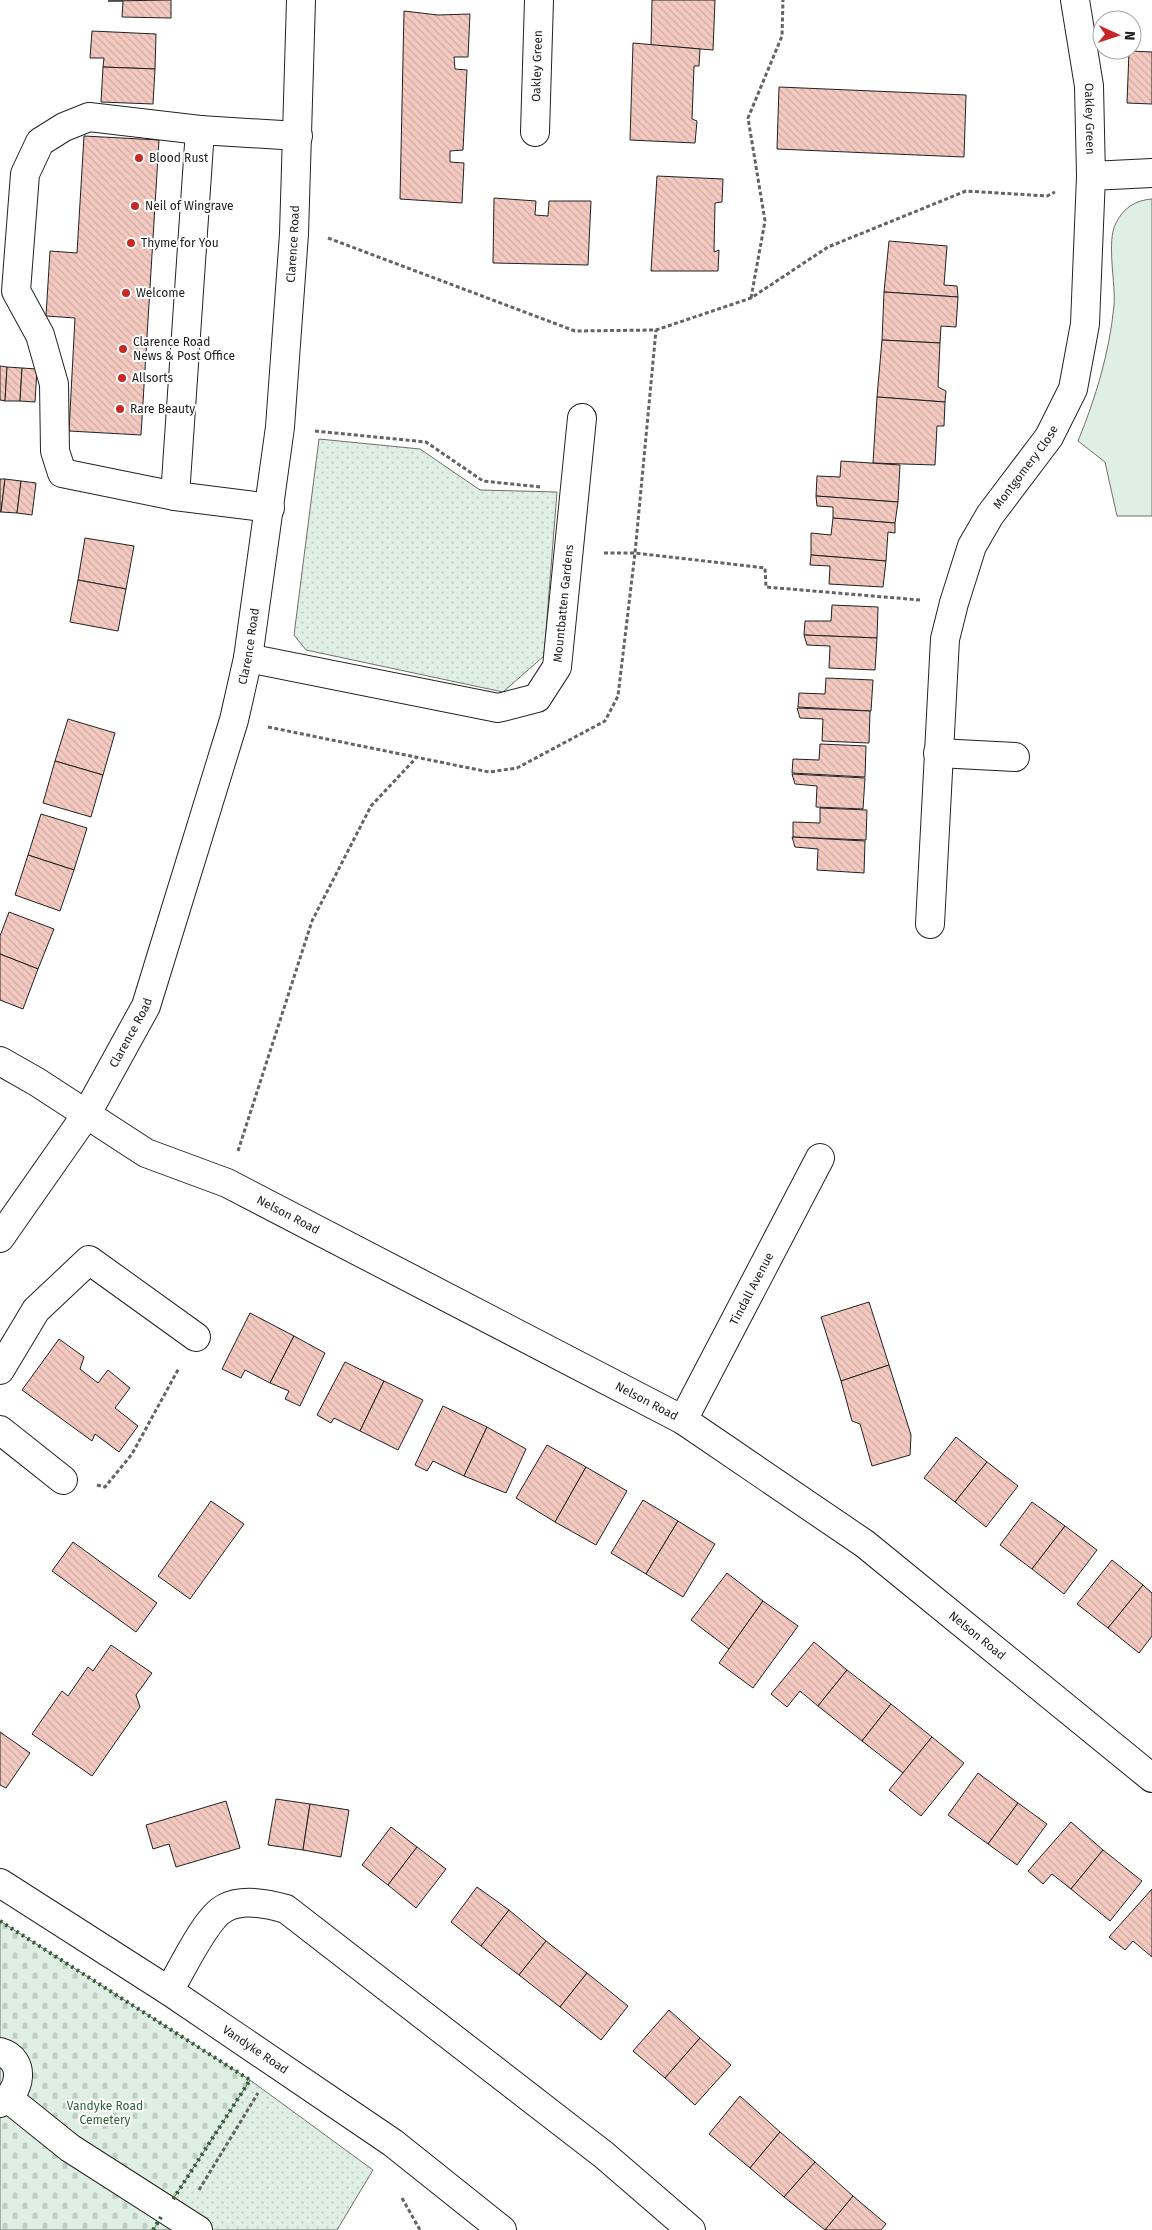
<svg xmlns="http://www.w3.org/2000/svg" width="1152" height="2230" font-family="'Fira Sans',sans-serif">
<style>
.grass{fill:url(#grass-dots);stroke:#6f6f6f}
.cemetery{fill:url(#cemetery-stones);stroke:#6f6f6f}
.green{fill:#e0efe3;stroke:#6f6f6f}
.building{fill:url(#building-back-hatch);stroke:#222}
.lines{fill:none;stroke-linecap:round;stroke-linejoin:round}
.minor-casing{stroke:#222;stroke-width:30}
.path{stroke:#646464;stroke-width:3;stroke-dasharray:4 2.5;stroke-linecap:butt}
.minor{stroke:#fff;stroke-width:28}
.hedge{stroke:#2f5e38;stroke-width:4;stroke-dasharray:2.5 4;stroke-linecap:butt}
.poi-dot{fill:#c62828;stroke:#fff;stroke-width:2}
.labels{text-anchor:middle;dominant-baseline:central;stroke-width:4;stroke-linejoin:round;paint-order:stroke}
.street-label{font-size:12px;fill:#222;stroke:#fff}
.poi-label{font-size:12px;fill:#222;stroke:#fff;text-anchor:start}
.park-label{font-size:12px;fill:#2f5e38;stroke:#fff}
</style>
<defs>
<pattern id="grass-dots" width="8" height="8" patternUnits="userSpaceOnUse" patternTransform="scale(1.25)"><rect width="8" height="8" fill="#e0efe3"/><path d="M2 2h.1M6 6h.1" fill="none" stroke="#c0cdc2" stroke-width="1.8" stroke-linecap="round"/></pattern>
<pattern id="cemetery-stones" width="16" height="16" patternUnits="userSpaceOnUse" patternTransform="scale(1.25)"><rect width="16" height="16" fill="#e0efe3"/><path d="M2 7V4a2 2 0 0 1 4 0v3zM10 15v-3a2 2 0 0 1 4 0v3z" fill="#c0cdc2"/></pattern>
<pattern id="building-back-hatch" width="6" height="6" patternUnits="userSpaceOnUse" patternTransform="scale(1.25)"><rect width="6" height="6" fill="#f3c9c0"/><path d="M-1 5l2 2M0 0l6 6M5-1l2 2" fill="none" stroke="#d0aca5"/></pattern>
</defs>
<rect width="100%" height="100%" fill="#fff"/>
<g class="grass">
<path d="M319,439L420,449L480,490L557,492L544,656L503,692L306,650L294,635Z"/>
<path d="M250,2080L373,2170L337,2230H153Z"/>
</g>
<path class="cemetery" d="M0,1921L250,2080L153,2230H0Z"/>
<path class="green" d="M1152,199V516H1117L1105,462L1078,441C1096,397 1109,354 1114,306C1116,284 1106,241 1116,223C1123,208 1136,200 1152,199Z"/>
<g class="building">
<path d="M171,0V18L122,17L123,1H108Z"/>
<path d="M652,0H715L713,50L651,45Z"/>
<path d="M404,11L438,15L470,14L468,57H454L455,69L467,70L463,150L450,151V162L464,163L462,203L400,199Z"/>
<path d="M92,31L156,34L155,69L103,67L104,58H90Z"/>
<path d="M633,43L700,49L699,66H694L692,119L697,121L695,143L630,140Z"/>
<path d="M1129,51L1152,52V104L1127,103Z"/>
<path d="M103,67L155,69L153,104L101,102Z"/>
<path d="M779,87L966,95L964,157L777,149Z"/>
<path d="M84,136L159,140L141,435L69,431L75,318L46,316L50,251L77,253Z"/>
<path d="M657,176L723,179L722,202L715,203L714,252L719,250L718,271H651Z"/>
<path d="M494,198L536,201L535,215L548,216L549,201H591L588,265L493,263Z"/>
<path d="M889,241L947,246L944,285L957,286L958,297L884,292Z"/>
<path d="M884,292L958,297L956,327L941,326L940,343L882,340Z"/>
<path d="M882,340L940,343L938,387L946,391L945,402L877,397Z"/>
<path d="M0,366L7,367L5,401L0,400Z"/>
<path d="M7,367L22,368L20,401H5Z"/>
<path d="M22,368L37,369L35,402L20,401Z"/>
<path d="M877,397L945,402L944,426H937L935,465L873,463Z"/>
<path d="M841,461L900,465L898,502L816,496L817,476L840,477Z"/>
<path d="M0,479H5L1,512H0Z"/>
<path d="M5,479L21,481L17,513L1,512Z"/>
<path d="M21,481L36,483L32,515L17,513Z"/>
<path d="M816,496L898,502L895,523L833,518V507L817,506Z"/>
<path d="M833,518L895,523V533L888,532L886,561L811,555V533L831,535Z"/>
<path d="M85,538L134,546L126,589L78,580Z"/>
<path d="M811,555L886,561L883,587L829,584L830,566L810,565Z"/>
<path d="M78,580L126,589L118,631L70,622Z"/>
<path d="M832,605L878,607L877,638L804,635L805,621H831Z"/>
<path d="M804,635L877,638L875,670L829,668L830,646L807,645Z"/>
<path d="M826,678L873,680L871,711L798,707L799,693L825,694Z"/>
<path d="M797,708L870,711L869,743L822,741L823,719L800,718Z"/>
<path d="M68,719L115,733L103,775L55,761Z"/>
<path d="M820,744L866,746L865,777L792,773L793,759L819,760Z"/>
<path d="M55,761L103,775L91,817L43,803Z"/>
<path d="M792,774L865,778L863,809L816,807L817,786L795,784Z"/>
<path d="M820,808L867,810L866,840L793,837V822L820,823Z"/>
<path d="M41,814L87,828L74,870L28,855Z"/>
<path d="M792,837L865,841L864,873L817,870L818,849L795,847Z"/>
<path d="M28,855L74,870L60,911L15,895Z"/>
<path d="M9,912L54,929L38,969L0,954V936Z"/>
<path d="M0,954L38,969L23,1009L0,1000Z"/>
<path d="M869,1302L889,1365L841,1381L821,1317Z"/>
<path d="M250,1313L294,1336L270,1383L245,1370L241,1378L222,1369Z"/>
<path d="M294,1336L325,1353L300,1406L285,1399L289,1391L270,1383Z"/>
<path d="M59,1339L84,1357L80,1369L98,1383L108,1370L130,1388L115,1408L138,1426L119,1452L95,1434L92,1441L22,1390Z"/>
<path d="M345,1362L384,1381L360,1431L334,1418L331,1423L317,1415Z"/>
<path d="M889,1365L911,1435L910,1455L872,1466L860,1424L852,1421L841,1381Z"/>
<path d="M384,1381L423,1400L398,1450L360,1431Z"/>
<path d="M443,1406L487,1427L464,1476L433,1461L427,1471L415,1465Z"/>
<path d="M487,1427L526,1449L506,1493L464,1476Z"/>
<path d="M956,1437L987,1462L955,1502L924,1478Z"/>
<path d="M547,1445L586,1467L555,1522L516,1498Z"/>
<path d="M987,1462L1018,1486L986,1527L955,1502Z"/>
<path d="M586,1467L627,1491L596,1545L555,1522Z"/>
<path d="M643,1500L678,1521L646,1574L611,1553Z"/>
<path d="M211,1501L244,1524L190,1599L158,1576Z"/>
<path d="M1032,1502L1065,1526L1032,1569L1000,1545Z"/>
<path d="M678,1521L715,1544L683,1597L646,1574Z"/>
<path d="M1065,1526L1097,1550L1064,1594L1032,1569Z"/>
<path d="M73,1542L157,1603L136,1632L52,1571Z"/>
<path d="M1112,1560L1143,1585L1108,1628L1077,1604Z"/>
<path d="M727,1573L763,1601L729,1649L691,1620Z"/>
<path d="M1143,1585L1152,1593V1636L1139,1653L1108,1628Z"/>
<path d="M763,1601L798,1626L753,1688L719,1663Z"/>
<path d="M814,1642L847,1670L818,1706L800,1691L787,1707L771,1694Z"/>
<path d="M111,1645L152,1673L136,1695L140,1707L92,1776L32,1734L62,1691L68,1696L88,1667L93,1671Z"/>
<path d="M847,1670L891,1704L862,1741L818,1706Z"/>
<path d="M891,1704L932,1737L903,1773L862,1741Z"/>
<path d="M0,1732L30,1753L6,1788L0,1785Z"/>
<path d="M932,1737L964,1763L921,1816L889,1790Z"/>
<path d="M978,1773L1018,1803L988,1844L948,1815Z"/>
<path d="M276,1799L310,1804L303,1850L268,1845Z"/>
<path d="M226,1801L240,1848L176,1867L169,1844L153,1849L146,1825Z"/>
<path d="M1018,1803L1047,1824L1017,1865L988,1844Z"/>
<path d="M310,1804L349,1810L341,1857L303,1850Z"/>
<path d="M1071,1822L1103,1850L1071,1889L1052,1874L1043,1884L1028,1871Z"/>
<path d="M391,1827L417,1847L388,1885L362,1865Z"/>
<path d="M417,1847L446,1869L416,1908L388,1885Z"/>
<path d="M1103,1850L1142,1881L1110,1921L1071,1889Z"/>
<path d="M477,1887L509,1910L481,1946L451,1922Z"/>
<path d="M1152,1889V1957L1133,1941L1125,1950L1109,1937Z"/>
<path d="M509,1910L546,1941L519,1975L481,1946Z"/>
<path d="M546,1941L587,1973L560,2007L519,1975Z"/>
<path d="M587,1973L628,2006L601,2040L560,2007Z"/>
<path d="M669,2010L700,2038L665,2078L633,2051Z"/>
<path d="M700,2038L731,2065L695,2105L665,2078Z"/>
<path d="M740,2096L780,2132L750,2168L709,2134Z"/>
<path d="M780,2132L815,2162L784,2197L750,2168Z"/>
<path d="M815,2162L853,2196L825,2230L784,2197Z"/>
<path d="M853,2196L886,2224L881,2230H825Z"/>
</g>
<g class="lines">
<defs>
<g id="minor">
<path id="s1" d="M1075,0L1089,86L1091,176L1152,173"/>
<path id="s2" d="M535,132L539,0"/>
<path d="M175,496L62,473L55,451L54,384L40,335L16,291L25,174L40,142L64,127L89,117L200,130"/>
<path d="M270,508L175,496L200,130L298,136"/>
<path id="s3" d="M248,658L498,708L537,698L557,667L582,418"/>
<path d="M938,753L1015,757"/>
<path id="s4" d="M930,924L945,639L954,603L972,546L990,515L1049,437L1073,389L1085,324L1091,176"/>
<path id="s5" d="M0,1061L37,1082L146,1153L227,1183L683,1420L865,1544L1152,1778"/>
<path id="s6" d="M0,1238L86,1115L146,1006L234,720L248,658L280,427L294,234L301,0"/>
<path d="M0,1370L36,1310L89,1260L196,1337"/>
<path id="s7" d="M683,1420L820,1158"/>
<path d="M0,1430L63,1480"/>
<path id="s8" d="M0,1883L169,1991L393,2143L502,2230"/>
<path d="M169,1991C181,1971 206,1917 225,1908C243,1898 269,1904 286,1909L604,2155L691,2230"/>
<path d="M0,2052C27,2059 21,2094 0,2103"/>
<path d="M9,2099L70,2148L198,2230"/>
</g>
</defs>
<use href="#minor" class="minor-casing"/>
<g class="path">
<path d="M328,238L575,331L656,330L751,298L828,247L966,191L1047,196L1055,192"/>
<path d="M751,298L765,221L748,118L782,36L783,0"/>
<path d="M315,431L426,442L483,481L541,487"/>
<path d="M604,553H635L765,568L766,587L920,600"/>
<path d="M268,727L489,772L517,768L605,721L618,696L635,553L656,330"/>
<path d="M238,1151L312,921L371,806L416,758"/>
<path d="M97,1485L105,1487L132,1454L179,1368"/>
<path d="M199,2190L258,2093"/>
<path d="M402,2198L420,2230"/>
</g>
<use href="#minor" class="minor"/>
<g class="hedge">
<path d="M0,1921L250,2080L172,2201"/>
<path d="M153,2230L161,2217"/>
</g>
</g>
<g class="poi-dot">
<circle cx="139" cy="158" r="5"/>
<circle cx="135" cy="206" r="5"/>
<circle cx="131" cy="243" r="5"/>
<circle cx="126" cy="293" r="5"/>
<circle cx="123" cy="349" r="5"/>
<circle cx="122" cy="378" r="5"/>
<circle cx="120" cy="409" r="5"/>
</g>
<g class="labels">
<g class="street-label">
<text stroke="none"><textPath href="#s2" startOffset="66">Oakley Green</textPath></text>
<text stroke="none"><textPath href="#s1" startOffset="120">Oakley Green</textPath></text>
<text stroke="none"><textPath href="#s6" startOffset="1054">Clarence Road</textPath></text>
<text stroke="none"><textPath href="#s4" startOffset="478">Montgomery Close</textPath></text>
<text stroke="none"><textPath href="#s3" startOffset="396">Mountbatten Gardens</textPath></text>
<text stroke="none"><textPath href="#s6" startOffset="649">Clarence Road</textPath></text>
<text stroke="none"><textPath href="#s6" startOffset="244">Clarence Road</textPath></text>
<text stroke="none"><textPath href="#s5" startOffset="328">Nelson Road</textPath></text>
<text stroke="none"><textPath href="#s7" startOffset="148">Tindall Avenue</textPath></text>
<text stroke="none"><textPath href="#s5" startOffset="732">Nelson Road</textPath></text>
<text stroke="none"><textPath href="#s5" startOffset="1138">Nelson Road</textPath></text>
<text stroke="none"><textPath href="#s8" startOffset="305">Vandyke Road</textPath></text>
</g>
<g class="poi-label">
<text x="149" y="158">Blood Rust</text>
<text x="145" y="206">Neil of Wingrave</text>
<text x="141" y="243">Thyme for You</text>
<text x="136" y="293">Welcome</text>
<text x="133" y="342">Clarence Road<tspan x="133" dy="14">News &amp; Post Office</tspan></text>
<text x="132" y="378">Allsorts</text>
<text x="130" y="409">Rare Beauty</text>
</g>
<g class="park-label">
<text x="105" y="2106">Vandyke Road<tspan x="105" dy="14">Cemetery</tspan></text>
</g>
</g>
<g transform="translate(1117 35) rotate(93)"><circle r="24" fill="#ffffff" stroke="#a7a7a7"/>
<path d="M0-4L9 19L0 12L-9 19Z" fill="#c62828"/>
<text y="-8" font-size="14" font-weight="bold" text-anchor="middle" fill="#222222">N</text>
</g>
</svg>
